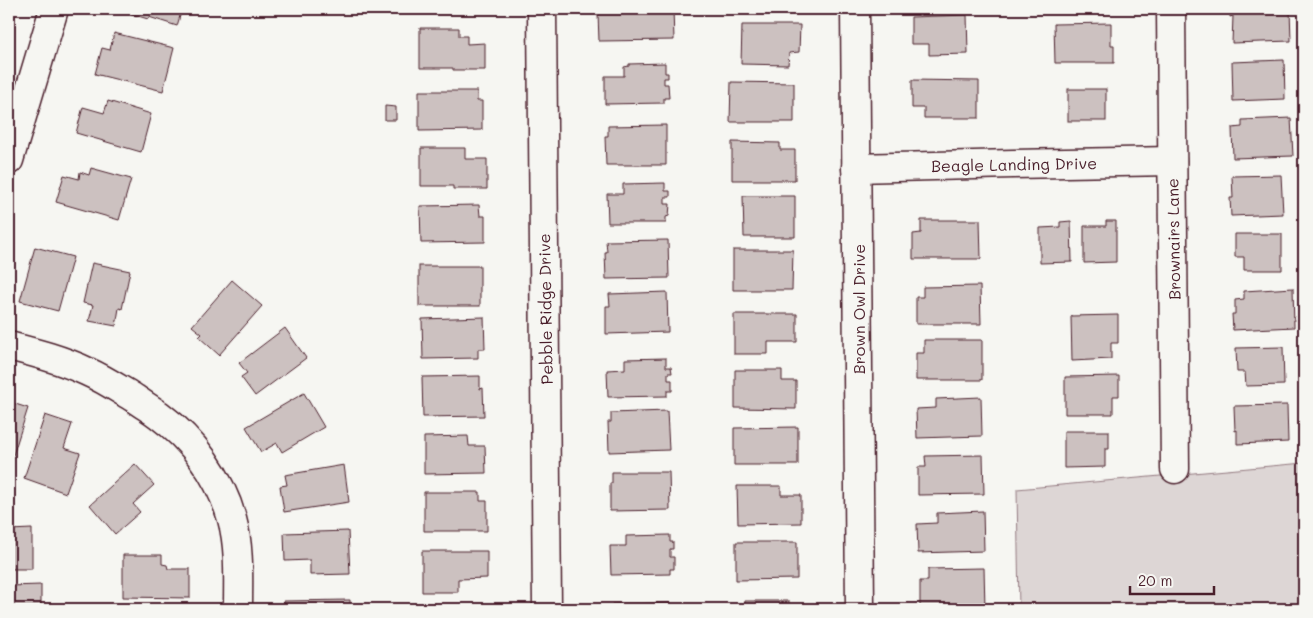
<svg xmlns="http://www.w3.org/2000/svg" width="1313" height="618" font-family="Mali,sans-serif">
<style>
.green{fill:#ddd6d5;stroke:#947a80}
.building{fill:#ccc1c0;stroke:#4a1f2b}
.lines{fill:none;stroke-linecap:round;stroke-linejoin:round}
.minor-casing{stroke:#4a1f2b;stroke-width:31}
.minor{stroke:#f6f6f2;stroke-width:28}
.labels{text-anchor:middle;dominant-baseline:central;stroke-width:5;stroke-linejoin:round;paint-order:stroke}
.street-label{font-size:16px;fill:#4a1f2b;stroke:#f6f6f2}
</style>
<rect width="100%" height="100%" fill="#f6f6f2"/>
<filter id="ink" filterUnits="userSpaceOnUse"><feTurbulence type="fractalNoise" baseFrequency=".02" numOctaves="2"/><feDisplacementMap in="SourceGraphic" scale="10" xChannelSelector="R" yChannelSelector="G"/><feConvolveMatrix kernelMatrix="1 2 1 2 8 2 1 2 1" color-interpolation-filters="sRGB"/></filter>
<g filter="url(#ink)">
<path class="green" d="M1304,463V609H1019L1017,489Z"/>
<g class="building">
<path d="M115,9H182L177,26L149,17L148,19Z"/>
<path d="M600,9H673L674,40L599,41L598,14H600Z"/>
<path d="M1230,9H1290L1291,41L1232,43L1233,16L1230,17Z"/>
<path d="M967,15L968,54L929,55V44H911V17Z"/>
<path d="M1111,23V45H1114V63H1055L1054,24Z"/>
<path d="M742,25H800L799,52L789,53L788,65L741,64Z"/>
<path d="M420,28H459V36H467V44L485,43V70H453V68H420Z"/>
<path d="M114,33L174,48L163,91L95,74L102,48L110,50Z"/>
<path d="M1284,60L1285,99L1233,101L1232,62Z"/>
<path d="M665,63V73H668V78H664V84H668L669,98H664V103L605,104V76H624V67L629,66V64Z"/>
<path d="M912,80L979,81V118H924V108H912Z"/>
<path d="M731,82L794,83V122H730Z"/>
<rect x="1068" y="89" width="38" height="32"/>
<path d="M419,91H477V101H482V130L419,131Z"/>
<path d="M108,101L151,114L141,152L76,133L83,107L104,113Z"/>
<path d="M385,106L396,107V120H385Z"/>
<path d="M1291,118L1293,156L1233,158L1232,128L1242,127V120Z"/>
<path d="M666,125V165H606L605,136H608V126Z"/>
<path d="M732,142L780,143V150H795V180H732Z"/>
<path d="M421,148H465V159H487V189H453V186H421Z"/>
<path d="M91,168L131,179L119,220L56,202L64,175L79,179L80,172L89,175Z"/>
<path d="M1281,175L1283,214L1231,216L1230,198H1233L1232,176Z"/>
<path d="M665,183V191H670V197H665V204H670L669,216L666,217V223H608L607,194H623V184Z"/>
<path d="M743,196H795V237H744Z"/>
<path d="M479,205L480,216H485V242L421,243L420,206Z"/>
<path d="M921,220H980L981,259H913V234L921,233Z"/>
<path d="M1071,221L1072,262L1040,263V228L1060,227V222Z"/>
<path d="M1106,221H1116V262L1084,263V226H1106Z"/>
<path d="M1235,234H1282V270H1244V257H1235Z"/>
<path d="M668,240L669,278L606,279L605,252H607L606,241Z"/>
<path d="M35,247L73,257L58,311L20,301Z"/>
<path d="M733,250H793L792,290H733Z"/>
<path d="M92,263L130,271L122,309L119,308L116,326L89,321L93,305L83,303Z"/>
<rect x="419" y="266" width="61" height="40"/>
<path d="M232,280L262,306L219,355L199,337L202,334L192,326Z"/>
<path d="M980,286L981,324H916V297H923V287Z"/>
<path d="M1293,288L1294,327L1233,330L1232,314H1235V300L1244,299V291Z"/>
<path d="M667,292L668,332L606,334V306H610L609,294Z"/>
<path d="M734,314H797V342H768V354H734Z"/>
<path d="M1118,315V343H1111V359L1072,361L1071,316Z"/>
<path d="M484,317L485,349H478V358L423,359L422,319Z"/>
<path d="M285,328L306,358L255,396L241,377L247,373L239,363Z"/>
<path d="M924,340H982V380H916V353H924Z"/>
<path d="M1283,347L1284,385L1246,386L1245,372H1237L1236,348Z"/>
<path d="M666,358V367H671L672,373H668V380H672V391H667V396L608,397L607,370L625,369V359Z"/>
<path d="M735,370H782V381H796V409L735,408Z"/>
<path d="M480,376V389L483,388L484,416L423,417L422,377Z"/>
<path d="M1119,376V396H1113V414H1065V377Z"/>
<path d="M304,393L324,427L282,452L277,443L261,452L246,427Z"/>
<path d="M981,397L982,436L917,438L916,409L936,408V399Z"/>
<path d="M9,402L28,408L9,468Z"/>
<path d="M1287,405L1288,442L1237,444V430L1235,431L1234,406Z"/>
<path d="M667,411L669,450L609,452L608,422H611V413Z"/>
<path d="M45,415L72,424L64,448L80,453L66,493L24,478Z"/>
<path d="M798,427V465H734V428Z"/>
<path d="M1064,431H1109V449H1105V467L1064,468Z"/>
<path d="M468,436L469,446H485L486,473L424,474V437Z"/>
<path d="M983,455L984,494L918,495V467H926L925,456Z"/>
<path d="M135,464L154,485L133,504L140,512L115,534L90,505Z"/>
<path d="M344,465L349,502L284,512L280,486L287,485L285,475Z"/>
<path d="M612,472H669L670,510L610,511V483H612Z"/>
<path d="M737,486H781V495H801V523L738,524Z"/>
<path d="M424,492H480V501H487V531H424Z"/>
<path d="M983,511L984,551L918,553L917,524L937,523V513Z"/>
<path d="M32,529V569H9V530Z"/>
<path d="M348,531L350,574L310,575V560L285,561L284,533Z"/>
<path d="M670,535V542H673V549H670V557H674V569H670V574L611,575L610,546H626V536Z"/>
<path d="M736,542H797V579L736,580Z"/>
<path d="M422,551H487V578L458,579V592H422Z"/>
<path d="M123,555H162V564L167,565L168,569H190V598L123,597Z"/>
<path d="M984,568L985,608H920V581H928V569Z"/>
<path d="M41,585V609H9V586Z"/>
<path d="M350,600V609H284V601Z"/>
<rect x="745" y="601" width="44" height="8"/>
<path d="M671,603V609H612V604Z"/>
</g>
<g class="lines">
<defs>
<g id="minor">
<path d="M542,9L547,609"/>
<path d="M855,9L860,609"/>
<path d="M1171,9L1175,469"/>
<path d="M9,160L54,9"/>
<path d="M856,168L1013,164L1172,161"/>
<path d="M9,346C36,353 63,360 88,372C104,379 119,389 134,398C142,404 151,409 159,415C194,441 220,477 232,519C240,548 238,580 238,609"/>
</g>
</defs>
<use href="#minor" class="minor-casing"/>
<use href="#minor" class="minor"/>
</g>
</g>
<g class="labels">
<g class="street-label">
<text transform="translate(1014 164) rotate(-1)">Beagle Landing Drive</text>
<text transform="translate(1173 239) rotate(-91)">Brownairs Lane</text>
<text transform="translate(545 309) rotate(-91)">Pebble Ridge Drive</text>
<text transform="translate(858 309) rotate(-90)">Brown Owl Drive</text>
</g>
</g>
<rect width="1313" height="618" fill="none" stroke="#f6f6f2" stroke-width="30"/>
<rect x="15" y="15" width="1283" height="588" fill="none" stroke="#4a1f2b" stroke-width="2" filter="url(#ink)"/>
<path d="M1130 586v8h84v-8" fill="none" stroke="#4a1f2b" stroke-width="2.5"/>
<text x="1138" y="586" font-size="15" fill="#4a1f2b" stroke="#f6f6f2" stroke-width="4" paint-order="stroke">20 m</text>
</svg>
